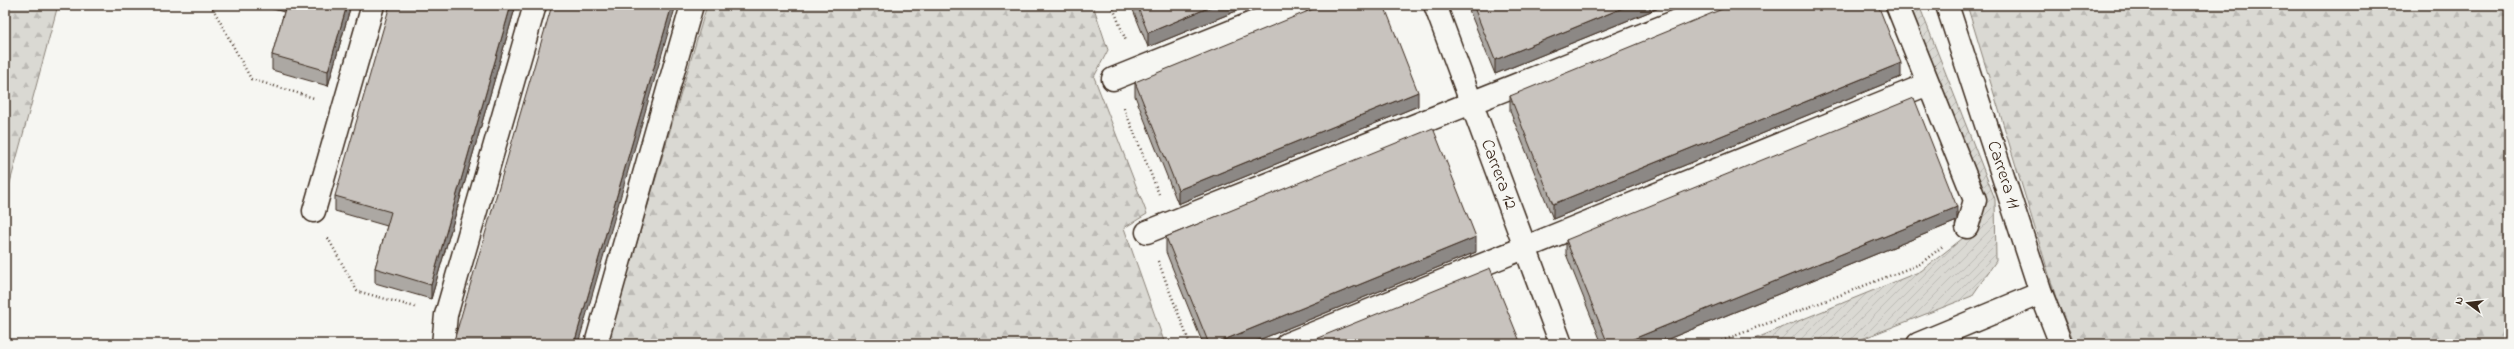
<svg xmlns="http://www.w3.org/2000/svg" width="2514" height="349" font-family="'Indie Flower',sans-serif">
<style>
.forest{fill:url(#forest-firs);stroke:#8a8278}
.garden{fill:url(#garden-furrows);stroke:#8a8278}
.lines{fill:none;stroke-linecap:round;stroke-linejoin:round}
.minor-casing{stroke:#3b2a1e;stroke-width:25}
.path{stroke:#3b2a1e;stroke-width:2.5;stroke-dasharray:1 3;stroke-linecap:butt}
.minor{stroke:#f6f6f2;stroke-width:22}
.wall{fill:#aca8a3;stroke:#3b2a1e}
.shaded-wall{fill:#8c8885;stroke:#3b2a1e}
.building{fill:#c8c3be;stroke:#3b2a1e}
.labels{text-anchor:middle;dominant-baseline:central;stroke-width:4;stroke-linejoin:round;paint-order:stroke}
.street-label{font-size:18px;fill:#3b2a1e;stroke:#f6f6f2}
</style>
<defs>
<pattern id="forest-firs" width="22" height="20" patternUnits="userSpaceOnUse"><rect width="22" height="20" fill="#dad9d3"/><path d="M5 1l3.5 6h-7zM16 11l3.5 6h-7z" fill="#bcbab5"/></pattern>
<pattern id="garden-furrows" width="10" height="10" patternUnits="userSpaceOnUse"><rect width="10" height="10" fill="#dad9d3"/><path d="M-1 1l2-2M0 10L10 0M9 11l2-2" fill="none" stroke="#bcbab5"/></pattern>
</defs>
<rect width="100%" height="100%" fill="#f6f6f2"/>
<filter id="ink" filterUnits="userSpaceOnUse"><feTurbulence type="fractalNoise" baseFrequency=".025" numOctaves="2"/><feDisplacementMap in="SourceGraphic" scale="8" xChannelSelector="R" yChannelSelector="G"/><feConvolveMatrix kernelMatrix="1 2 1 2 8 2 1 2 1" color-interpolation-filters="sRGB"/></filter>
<g filter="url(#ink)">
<g class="forest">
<path d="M5,5H58L5,201Z"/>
<path d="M707,5H1093L1108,50L1094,77L1147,214L1124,228L1165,344H607Z"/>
<path d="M1967,5H2509V344H2075L2057,301Z"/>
</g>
<path class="garden" d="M1905,5H1919L1995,199L1996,261L1972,296L1849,344H1742L1921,271L1972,231Z"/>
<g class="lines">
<defs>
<g id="minor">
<path id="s1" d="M1435,5L1561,344"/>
<path d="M1897,5L1975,200L1967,227"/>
<path id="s2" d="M1947,5L2041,293L2061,344"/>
<path d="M1113,79L1297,5"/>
<path d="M314,211L373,5"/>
<path d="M1147,232L1717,5"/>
<path d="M443,344L446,315L535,5"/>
<path d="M596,344L692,5"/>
<path d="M1287,344L1928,84"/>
<path d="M1918,344L2041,293"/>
</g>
</defs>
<use href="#minor" class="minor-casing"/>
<g class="path">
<path d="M211,5L251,79L314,98"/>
<path d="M1112,5L1126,41"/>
<path d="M1124,108L1159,194"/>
<path d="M328,238L357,291L415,307"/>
<path d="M1158,261L1190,344"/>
<path d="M1714,344L1920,264L1943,246"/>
</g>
<use href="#minor" class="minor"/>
</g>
<g class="wall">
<path d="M259,5H351L328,86L272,70V55L284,12Z"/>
<path d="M516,5L431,299L375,283V268L387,226L335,211V196Z"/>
<path d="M1131,5H1251L1148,47Z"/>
<path d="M1467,5H1666L1495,74Z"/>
<path d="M1901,77L1553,219L1510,111V96Z"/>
<path d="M1135,82L1418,106L1178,204L1135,96Z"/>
<path d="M1957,221L1656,344H1602L1566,254V240Z"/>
<path d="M1166,237L1476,252L1249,344H1203L1166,252Z"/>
</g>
<g class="shaded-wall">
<path d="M347,5H351L328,86V71Z"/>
<path d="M511,5H516L431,299V285Z"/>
<path d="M672,5H676L578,344H574Z"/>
<path d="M1215,5H1251L1148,47V33Z"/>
<path d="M1630,5H1666L1495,74V60Z"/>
<path d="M1901,63V77L1553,219V204Z"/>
<path d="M1418,92V106L1178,204V190Z"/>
<path d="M1957,207V221L1656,344H1621Z"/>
<path d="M1476,237V252L1249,344H1214Z"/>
</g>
<g class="building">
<path d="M286,5H347L328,71L272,55Z"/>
<path d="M390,5H511L431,285L375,268L391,212L335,196Z"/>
<path d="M552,5H672L574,344H453Z"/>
<path d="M1137,5H1215L1148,33Z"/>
<path d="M1323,5H1384L1418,92L1178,190L1135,82Z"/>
<path d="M1473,5H1630L1495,60Z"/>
<path d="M1732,5H1878L1901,63L1553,204L1510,96Z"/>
<path d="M1914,98L1957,207L1621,344H1608L1566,240Z"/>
<path d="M1433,128L1476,237L1214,344H1209L1166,237Z"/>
<path d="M1490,268L1521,344H1303Z"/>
</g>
</g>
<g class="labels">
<g class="street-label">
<text stroke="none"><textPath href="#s1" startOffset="181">Carrera 12</textPath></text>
<text stroke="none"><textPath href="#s2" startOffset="179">Carrera 11</textPath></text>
</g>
</g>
<rect width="2514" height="349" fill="none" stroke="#f6f6f2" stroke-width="20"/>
<rect x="10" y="10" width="2494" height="329" fill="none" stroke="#3b2a1e" stroke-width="1.5" filter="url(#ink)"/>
<g transform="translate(2468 303) rotate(285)" stroke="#f6f6f2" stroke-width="3" paint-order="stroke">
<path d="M0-3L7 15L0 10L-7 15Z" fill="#3b2a1e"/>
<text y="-6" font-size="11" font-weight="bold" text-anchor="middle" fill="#3b2a1e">N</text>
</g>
</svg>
